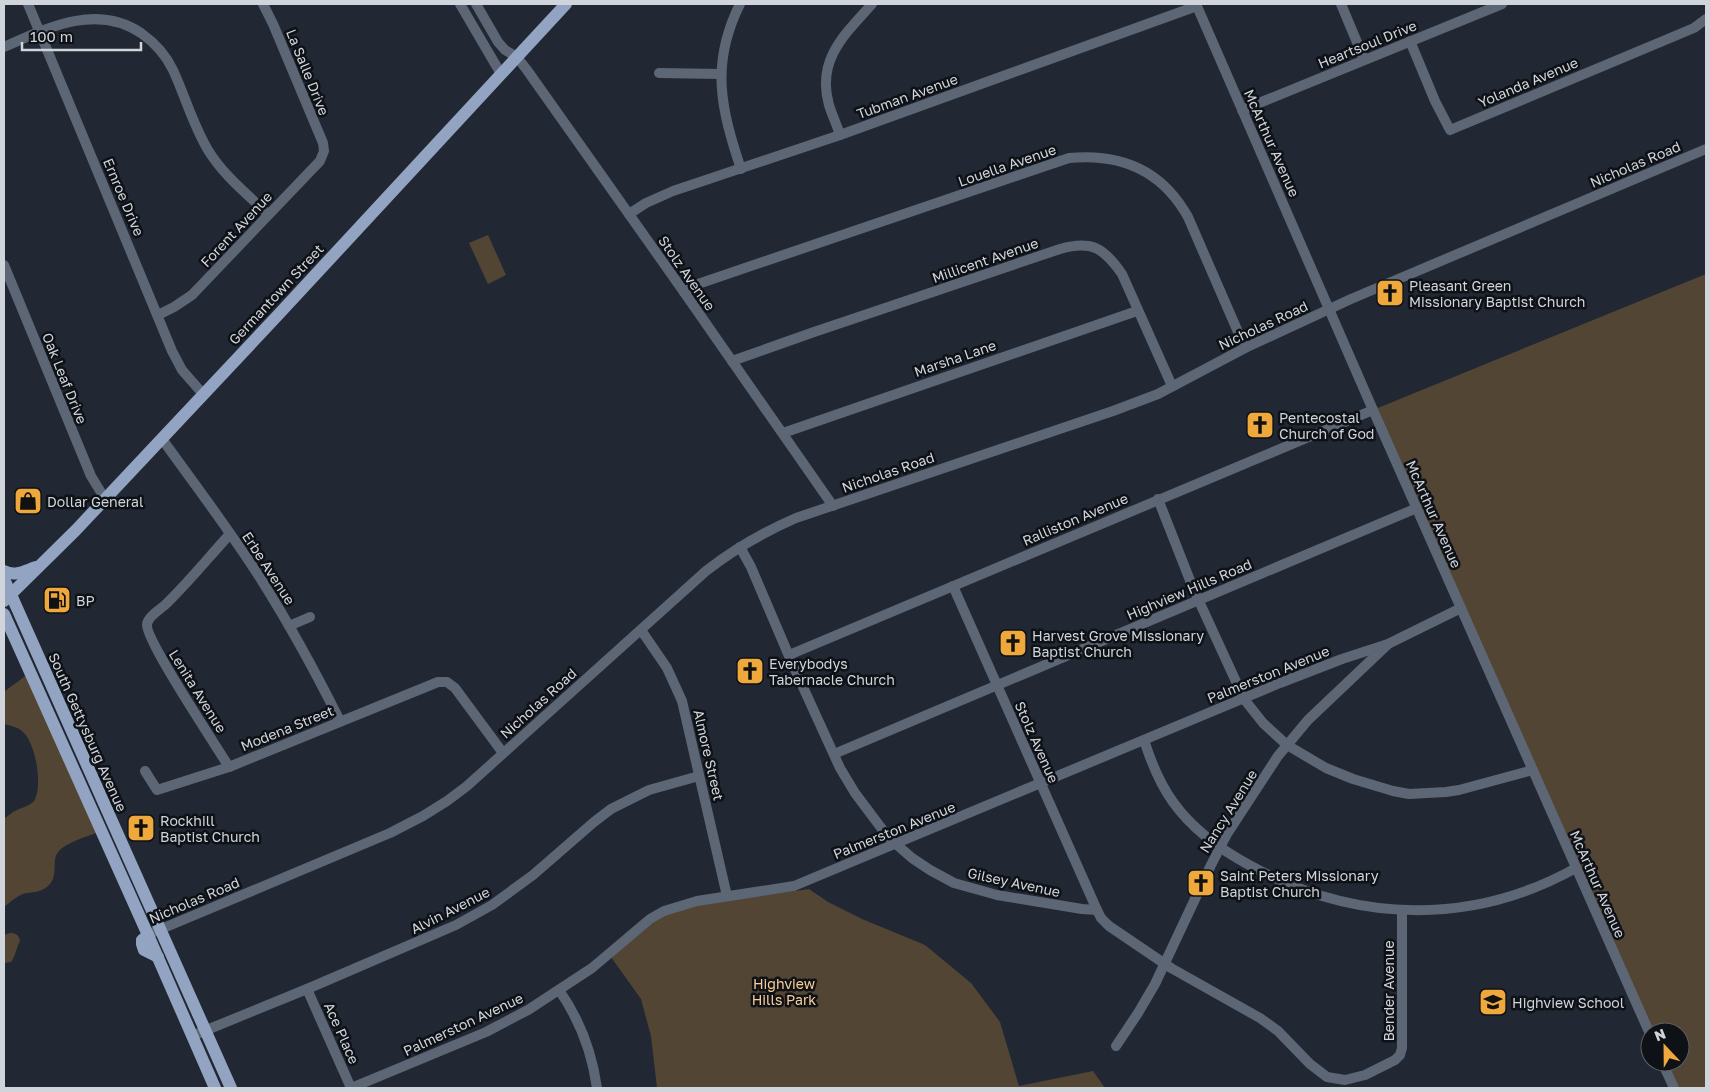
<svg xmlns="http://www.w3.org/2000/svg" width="1710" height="1092" font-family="'Golos Text',sans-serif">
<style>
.green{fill:#534534}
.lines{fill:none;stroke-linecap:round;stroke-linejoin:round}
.minor{stroke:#5d6674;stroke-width:10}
.major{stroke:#92a4c1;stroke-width:12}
.labels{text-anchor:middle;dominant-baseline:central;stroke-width:5;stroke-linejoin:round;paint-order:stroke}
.street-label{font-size:14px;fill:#d0d5dc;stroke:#0e1116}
.poi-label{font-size:14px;fill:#d0d5dc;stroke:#0e1116;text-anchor:start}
.park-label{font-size:14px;fill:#f9cf97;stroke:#0e1116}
</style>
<rect width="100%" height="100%" fill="#212834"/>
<g class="green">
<path d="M488,235L506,275L488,284L469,243Z"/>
<path d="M1706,274V1088H1674L1662,1062H1680V1032H1650L1373,410Z"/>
<path d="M29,672L101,831C89,836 67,842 59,851C50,860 60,875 48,886C41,892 35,892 27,893C20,893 9,903 4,907V819C8,816 12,812 17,810C23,807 30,806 34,801C43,786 36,747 25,734C19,727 12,726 4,724V692C12,685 22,680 29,672Z"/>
<path d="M809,889L828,902L862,919L925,945L971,983L1000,1022L1019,1086L1093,1071L1105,1088H657L651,1036L641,999L611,957L660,917L696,905Z"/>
<path d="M10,933C16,933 19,935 20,941C16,948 16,955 11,962L4,963V935Z"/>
</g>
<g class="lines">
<g class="minor">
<path d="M28,4L172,351L182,370L203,394"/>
<path d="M460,4L501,74"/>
<path d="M476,4L498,42L505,50L517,57L527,70L684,292L833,506"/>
<path d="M740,4C710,64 721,109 741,169"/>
<path d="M1196,4L1373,410L1650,1034"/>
<path d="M1341,4L1364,59"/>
<path d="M1410,41L1435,101L1450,130L1694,28L1706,19"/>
<path d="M4,47C47,28 96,3 141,33C155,43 166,55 173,70C185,96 193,125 208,150C223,175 247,194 268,214"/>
<path d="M659,73L721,74"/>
<path d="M1242,110L1502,4"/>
<path d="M840,135C837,125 832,115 829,105C816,60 845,34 872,4"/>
<path d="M629,214L646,203L673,191L840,135L1197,6"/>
<path d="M4,265L91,476L105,499"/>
<path d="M684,292L698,284L1069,158C1121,153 1162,170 1188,217L1245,348"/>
<path d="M158,315L174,307L192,295L320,161L324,151L323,143L273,24L263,4"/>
<path d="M732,361L814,332L1060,249C1092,240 1104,248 1122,274L1172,386"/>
<path d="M783,433L1137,311"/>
<path d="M162,439C196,486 231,532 262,581C291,627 316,673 340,721"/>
<path d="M1158,499L1193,588L1244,699L1263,723L1287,745L1326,768L1353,779L1393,791L1409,794L1446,792L1459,790L1533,770"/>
<path d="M740,547L751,567L792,663L840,768L855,793L888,837L912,858L930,870L954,883L997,895L1082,909L1097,910"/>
<path d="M953,586L1097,910L1101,918L1109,926L1171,968L1260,1018L1278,1031L1310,1064L1327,1077L1345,1080L1365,1075L1395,1060L1400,1055L1402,1048V910"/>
<path d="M289,626L310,617"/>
<path d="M641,630L667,668L682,701L727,896"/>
<path d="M789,655L1373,410"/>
<path d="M1144,740C1151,762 1160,784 1173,802C1193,830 1221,850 1251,866C1355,923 1472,926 1576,868"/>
<path d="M834,754L1417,508"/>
<path d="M229,767C217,747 144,638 147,624C148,617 159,610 165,605C188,583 208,558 230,534"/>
<path d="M145,771L157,790L229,767L438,682H447L455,688L503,753"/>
<path d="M154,932L390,833L423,816L447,801L467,786L706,571C734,549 764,532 796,518L1113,411L1158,394L1245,348L1351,299L1706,149"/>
<path d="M307,989L351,1088L486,1032L528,1010L592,968L650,919L664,911L697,901L794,886L1280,683L1342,659L1388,644L1461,608"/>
<path d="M559,990C580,1020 592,1052 597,1088"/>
<path d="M192,1036L307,989L456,925L492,905L533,875L594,822L611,809L649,790L699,776"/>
<path d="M1116,1046L1138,1013L1155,984L1211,865L1227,834L1278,756L1308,720L1387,645"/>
<path d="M1662,1062L1674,1088"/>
</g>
<g class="major">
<path d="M4,571C15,577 24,571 36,567"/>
<path d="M4,579L231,1088"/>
<path d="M4,601L76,530L278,315L566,4"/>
<path d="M4,614L148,935L215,1088"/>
<path d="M148,935L142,940V944L144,950L158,957"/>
</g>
</g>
<defs>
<symbol id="church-square" viewBox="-11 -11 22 22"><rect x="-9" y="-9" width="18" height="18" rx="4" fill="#eea83c" stroke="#0e1116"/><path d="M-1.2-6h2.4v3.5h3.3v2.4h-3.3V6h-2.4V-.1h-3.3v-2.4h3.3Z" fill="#111"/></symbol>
<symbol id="shop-square" viewBox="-11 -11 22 22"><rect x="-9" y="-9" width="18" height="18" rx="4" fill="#eea83c" stroke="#0e1116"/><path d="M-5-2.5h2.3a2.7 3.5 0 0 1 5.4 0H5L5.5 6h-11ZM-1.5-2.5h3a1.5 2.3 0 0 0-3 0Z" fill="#111"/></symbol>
<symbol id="fuel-square" viewBox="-11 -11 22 22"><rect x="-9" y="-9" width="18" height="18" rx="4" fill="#eea83c" stroke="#0e1116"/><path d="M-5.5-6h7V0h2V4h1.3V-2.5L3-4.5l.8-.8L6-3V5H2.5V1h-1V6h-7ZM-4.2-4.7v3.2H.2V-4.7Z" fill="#111"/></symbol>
<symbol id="school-square" viewBox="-11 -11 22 22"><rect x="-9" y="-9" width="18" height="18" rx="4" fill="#eea83c" stroke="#0e1116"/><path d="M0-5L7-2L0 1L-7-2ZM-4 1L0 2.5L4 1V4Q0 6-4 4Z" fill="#111"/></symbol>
</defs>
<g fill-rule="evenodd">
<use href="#church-square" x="1374" y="277" width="32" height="32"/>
<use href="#church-square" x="1244" y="409" width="32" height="32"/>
<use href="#shop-square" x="12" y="485" width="32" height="32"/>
<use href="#fuel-square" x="41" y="584" width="32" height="32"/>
<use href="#church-square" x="997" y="627" width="32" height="32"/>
<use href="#church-square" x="734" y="655" width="32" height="32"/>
<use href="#church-square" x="125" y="812" width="32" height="32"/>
<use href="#church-square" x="1185" y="867" width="32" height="32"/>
<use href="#school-square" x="1477" y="986" width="32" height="32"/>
</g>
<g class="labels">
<g class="street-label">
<text transform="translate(1367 44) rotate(-22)">Heartsoul Drive</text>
<text transform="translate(308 72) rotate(68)">La Salle Drive</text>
<text transform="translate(1528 82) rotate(-23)">Yolanda Avenue</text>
<text transform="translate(907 96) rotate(-20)">Tubman Avenue</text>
<text transform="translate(1272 143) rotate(66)">McArthur Avenue</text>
<text transform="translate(1635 164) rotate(-23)">Nicholas Road</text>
<text transform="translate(1007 165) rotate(-19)">Louella Avenue</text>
<text transform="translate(124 197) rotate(67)">Ernroe Drive</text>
<text transform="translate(236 229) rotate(-47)">Forent Avenue</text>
<text transform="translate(985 260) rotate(-19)">Millicent Avenue</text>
<text transform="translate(687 273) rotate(55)">Stolz Avenue</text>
<text transform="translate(276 294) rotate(-47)">Germantown Street</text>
<text transform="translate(1263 325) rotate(-25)">Nicholas Road</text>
<text transform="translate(955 358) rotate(-19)">Marsha Lane</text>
<text transform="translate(65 378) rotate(68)">Oak Leaf Drive</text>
<text transform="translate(888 472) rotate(-19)">Nicholas Road</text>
<text transform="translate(1434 514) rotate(66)">McArthur Avenue</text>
<text transform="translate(1075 519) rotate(-23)">Ralliston Avenue</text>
<text transform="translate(269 568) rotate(57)">Erbe Avenue</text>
<text transform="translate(1189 589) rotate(-23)">Highview Hills Road</text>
<text transform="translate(1268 674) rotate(-22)">Palmerston Avenue</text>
<text transform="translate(198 691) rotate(58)">Lenita Avenue</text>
<text transform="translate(538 703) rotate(-42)">Nicholas Road</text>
<text transform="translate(287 728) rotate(-22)">Modena Street</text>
<text transform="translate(88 732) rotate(66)">South Gettysburg Avenue</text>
<text transform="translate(1037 742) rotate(66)">Stolz Avenue</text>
<text transform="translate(709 755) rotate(77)">Almore Street</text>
<text transform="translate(1228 811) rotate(-58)">Nancy Avenue</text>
<text transform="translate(894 830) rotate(-22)">Palmerston Avenue</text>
<text transform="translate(1014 882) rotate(12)">Gilsey Avenue</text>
<text transform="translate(1598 884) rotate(66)">McArthur Avenue</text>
<text transform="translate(194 900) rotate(-23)">Nicholas Road</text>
<text transform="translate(450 910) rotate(-27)">Alvin Avenue</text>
<text transform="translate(1388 991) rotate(-90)">Bender Avenue</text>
<text transform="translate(463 1024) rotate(-25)">Palmerston Avenue</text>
<text transform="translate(342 1033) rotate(66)">Ace Place</text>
</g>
<g class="poi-label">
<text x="1409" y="285">Pleasant Green<tspan x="1409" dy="16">Missionary Baptist Church</tspan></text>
<text x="1279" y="417">Pentecostal<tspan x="1279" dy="16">Church of God</tspan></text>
<text x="47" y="501">Dollar General</text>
<text x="76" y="600">BP</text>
<text x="1032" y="635">Harvest Grove Missionary<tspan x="1032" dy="16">Baptist Church</tspan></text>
<text x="769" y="663">Everybodys<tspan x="769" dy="16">Tabernacle Church</tspan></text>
<text x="160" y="820">Rockhill<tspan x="160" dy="16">Baptist Church</tspan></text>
<text x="1220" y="875">Saint Peters Missionary<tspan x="1220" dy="16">Baptist Church</tspan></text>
<text x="1512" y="1002">Highview School</text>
</g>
<g class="park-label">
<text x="784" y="983">Highview<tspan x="784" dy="16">Hills Park</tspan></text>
</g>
</g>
<rect width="1710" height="1092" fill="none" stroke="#d0d5dc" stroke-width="10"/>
<g transform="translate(1665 1047) rotate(338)"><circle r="24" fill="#0e1116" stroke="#5c5f65"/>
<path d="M0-4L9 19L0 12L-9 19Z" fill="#eea83c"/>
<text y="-8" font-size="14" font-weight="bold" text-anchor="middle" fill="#d0d5dc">N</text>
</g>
<path d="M22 42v8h119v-8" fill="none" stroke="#d0d5dc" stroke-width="2.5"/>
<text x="30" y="42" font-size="15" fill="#d0d5dc" stroke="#0e1116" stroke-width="4" paint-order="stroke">100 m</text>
</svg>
